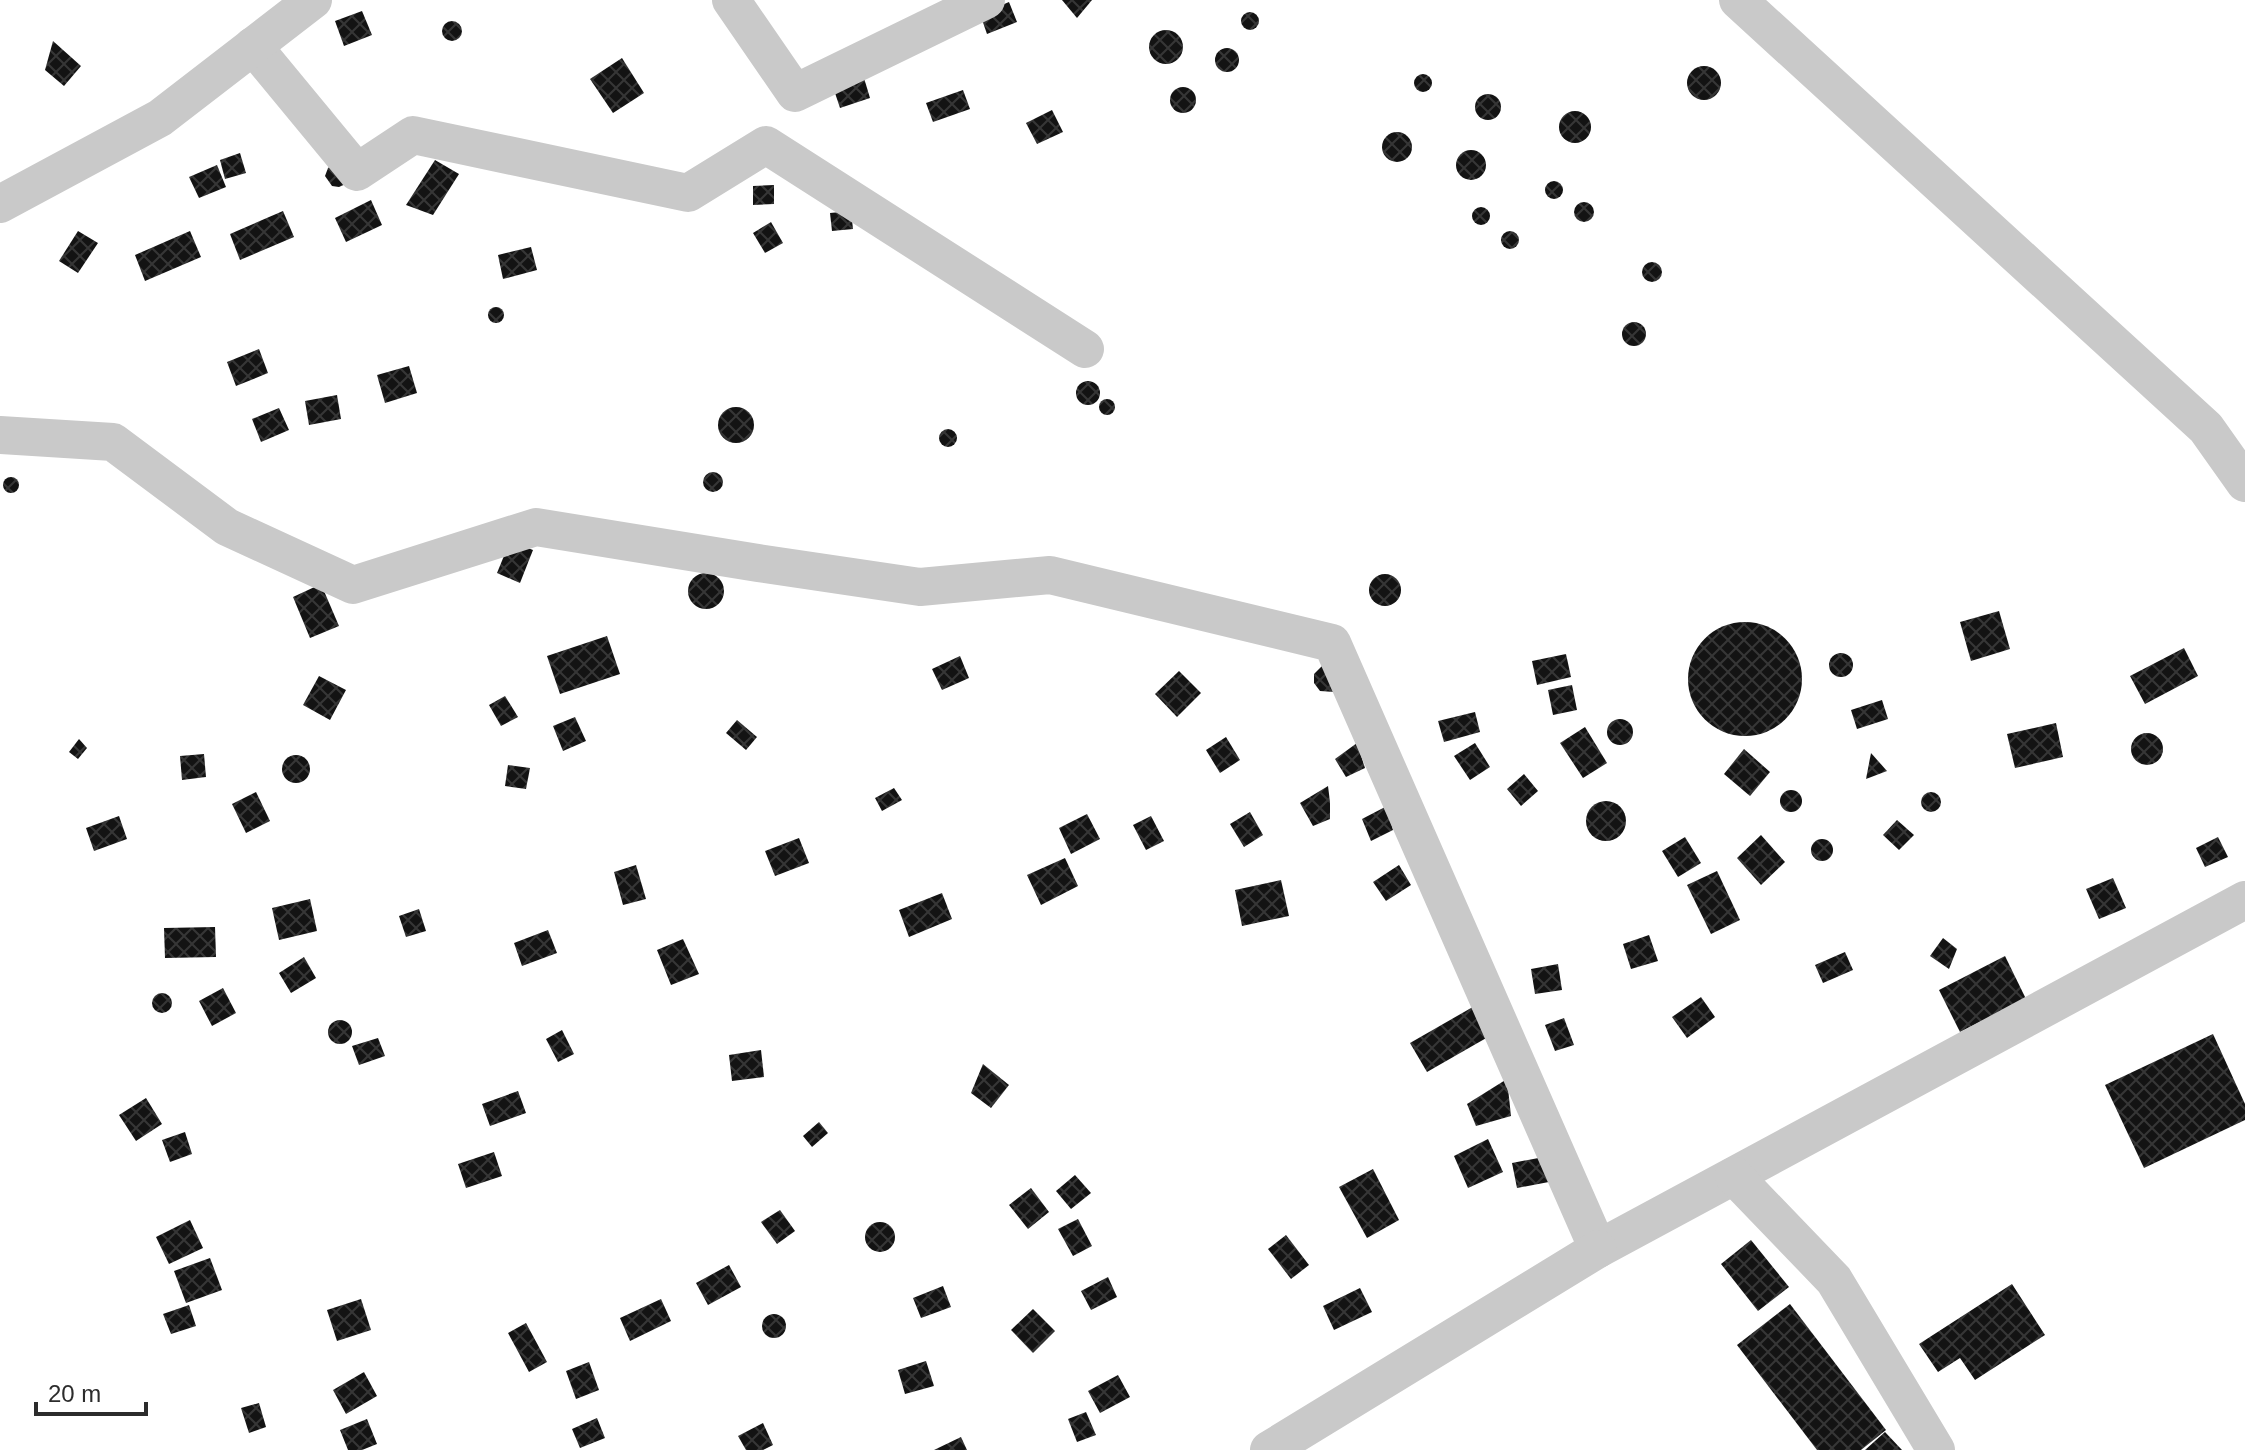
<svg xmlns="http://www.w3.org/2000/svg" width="2245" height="1450" font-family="Arial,sans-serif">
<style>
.building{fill:url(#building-cross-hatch)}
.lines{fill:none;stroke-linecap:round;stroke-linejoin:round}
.minor{stroke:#c9c9c9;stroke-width:38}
</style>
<defs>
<pattern id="building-cross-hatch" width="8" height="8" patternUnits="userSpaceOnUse" patternTransform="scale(2)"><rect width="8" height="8" fill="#131313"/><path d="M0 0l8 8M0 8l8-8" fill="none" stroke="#363636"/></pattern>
</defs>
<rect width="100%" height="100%" fill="#fff"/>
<g class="building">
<path d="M1062,0H1092L1077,18Z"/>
<path d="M1009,2L1017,22L987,34L980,14Z"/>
<path d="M362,11L372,35L344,46L335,21Z"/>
<circle cx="1250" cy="21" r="9"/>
<circle cx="452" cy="31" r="10"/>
<circle cx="1166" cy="47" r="17"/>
<path d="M53,41L81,66L64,86L45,70Z"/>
<circle cx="1227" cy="60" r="12"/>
<path d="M622,58L644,93L613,113L590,79Z"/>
<circle cx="1704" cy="83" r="17"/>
<path d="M861,68L870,98L840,108L830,78Z"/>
<circle cx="1423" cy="83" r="9"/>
<circle cx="1183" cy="100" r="13"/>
<path d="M963,90L970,109L933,122L926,103Z"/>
<circle cx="1488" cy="107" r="13"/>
<path d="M1052,110L1063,132L1037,144L1026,123Z"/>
<circle cx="1575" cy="127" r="16"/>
<circle cx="1397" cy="147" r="15"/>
<circle cx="1471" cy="165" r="15"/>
<path d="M240,153L246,173L225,179L220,160Z"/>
<path d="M435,160L459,174L433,215L406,205Z"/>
<path d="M334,163L346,184L339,187L332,186L325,176L328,168Z"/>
<path d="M217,165L226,187L199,198L189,177Z"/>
<circle cx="1554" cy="190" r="9"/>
<path d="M774,185V204L753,205V186Z"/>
<path d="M371,200L382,225L346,242L335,218Z"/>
<circle cx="1584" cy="212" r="10"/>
<circle cx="1481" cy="216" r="9"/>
<path d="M283,211L294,237L240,260L230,234Z"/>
<path d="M851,211L853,229L832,231L830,213Z"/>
<path d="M771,222L783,243L765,253L753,233Z"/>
<circle cx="1510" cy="240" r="9"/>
<path d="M78,231L98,243L78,273L59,261Z"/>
<path d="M190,231L201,257L145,281L135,255Z"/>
<path d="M531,247L537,270L503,279L498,255Z"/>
<circle cx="1652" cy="272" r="10"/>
<circle cx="496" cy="315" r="8"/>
<circle cx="1634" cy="334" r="12"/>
<path d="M259,349L268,373L236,386L227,362Z"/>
<path d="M409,366L417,393L385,403L377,375Z"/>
<circle cx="1088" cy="393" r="12"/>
<path d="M337,395L341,419L309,425L305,401Z"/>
<circle cx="1107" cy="407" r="8"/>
<circle cx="736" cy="425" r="18"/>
<path d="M279,408L289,430L261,442L252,419Z"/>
<circle cx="948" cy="438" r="9"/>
<circle cx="713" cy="482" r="10"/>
<circle cx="11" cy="485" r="8"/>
<path d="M510,541L533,550L520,583L497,573Z"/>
<circle cx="706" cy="591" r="18"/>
<circle cx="1385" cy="590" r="16"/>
<path d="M321,584L339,626L310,638L293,597Z"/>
<path d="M1999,611L2010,649L1971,661L1960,622Z"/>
<circle cx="1745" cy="679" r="57"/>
<path d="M607,636L620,674L560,694L547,656Z"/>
<path d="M2184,648L2198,676L2145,704L2130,676Z"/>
<circle cx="1841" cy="665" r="12"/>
<path d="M1566,654L1571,677L1537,685L1532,661Z"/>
<path d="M960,656L969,678L942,690L932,669Z"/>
<path d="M1324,664L1334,692L1320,691L1314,683V674Z"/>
<path d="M1179,671L1201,693L1177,717L1155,694Z"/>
<path d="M319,676L346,690L330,720L303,705Z"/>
<path d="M1572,685L1577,710L1553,715L1548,690Z"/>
<path d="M505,696L518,717L501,726L489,705Z"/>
<path d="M1882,700L1888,719L1857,729L1851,710Z"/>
<path d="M1475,712L1480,732L1444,742L1438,721Z"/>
<path d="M575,717L586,741L563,751L553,726Z"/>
<circle cx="1620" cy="732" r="13"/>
<path d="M737,720L757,737L746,750L726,733Z"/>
<path d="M2056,723L2063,757L2015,768L2007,734Z"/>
<path d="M1585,727L1607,763L1583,778L1560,743Z"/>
<circle cx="2147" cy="749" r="16"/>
<path d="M1226,737L1240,760L1220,773L1206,750Z"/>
<path d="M79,739L87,748L78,759L69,752Z"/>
<path d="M1357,743L1365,768L1346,777L1335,759Z"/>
<path d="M1475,743L1490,767L1470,780L1454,756Z"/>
<path d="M1744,749L1770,772L1750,796L1724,774Z"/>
<path d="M1871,753L1887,771L1866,779Z"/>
<path d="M204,754L206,777L182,780L180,756Z"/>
<circle cx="296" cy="769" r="14"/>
<path d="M508,765L530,768L526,789L505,786Z"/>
<path d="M1524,774L1538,791L1521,806L1507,789Z"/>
<path d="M1328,786L1330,802V819L1313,826L1300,803Z"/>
<path d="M894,788L902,800L882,811L875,798Z"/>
<circle cx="1791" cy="801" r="11"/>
<circle cx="1931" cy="802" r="10"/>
<path d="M256,792L270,821L246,833L232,804Z"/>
<circle cx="1606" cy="821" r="20"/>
<path d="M1387,806L1393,830L1371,841L1362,819Z"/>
<path d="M1250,812L1263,835L1244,847L1230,824Z"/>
<path d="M1087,814L1100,839L1071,854L1059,828Z"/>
<path d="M119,816L127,839L94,851L86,828Z"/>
<path d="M1151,816L1164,841L1146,850L1133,825Z"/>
<path d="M1897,820L1914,835L1899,850L1883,835Z"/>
<path d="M1761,835L1785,862L1761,885L1737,858Z"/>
<path d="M1685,837L1701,863L1678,877L1662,851Z"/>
<path d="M2218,837L2228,857L2205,867L2196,848Z"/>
<path d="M799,838L809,863L775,876L765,851Z"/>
<circle cx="1822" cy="850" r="11"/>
<path d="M1065,858L1078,886L1041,905L1027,875Z"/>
<path d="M636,865L646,899L623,905L614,872Z"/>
<path d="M1399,865L1411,885L1386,901L1373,882Z"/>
<path d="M1717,871L1740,920L1711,934L1687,885Z"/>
<path d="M2113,878L2126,908L2099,919L2086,889Z"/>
<path d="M1281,880L1289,916L1242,926L1235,890Z"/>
<path d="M942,893L952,919L909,937L899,910Z"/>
<path d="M310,899L317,931L279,940L272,908Z"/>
<path d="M419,909L426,931L406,937L399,916Z"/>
<path d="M215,927L216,957L165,958L164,928Z"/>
<path d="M548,930L557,953L522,966L514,943Z"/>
<path d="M1649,935L1658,961L1631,969L1623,944Z"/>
<path d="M1943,938L1957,949L1949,969L1930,956Z"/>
<path d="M683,939L699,974L671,985L657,950Z"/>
<path d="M1845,952L1853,970L1823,983L1815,965Z"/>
<path d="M2005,956L2026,999L1960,1032L1939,990Z"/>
<path d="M304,957L316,978L291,993L279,973Z"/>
<path d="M1558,964L1562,990L1535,994L1531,969Z"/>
<path d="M223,988L236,1013L212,1026L199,1001Z"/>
<circle cx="162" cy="1003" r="10"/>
<path d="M1701,997L1715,1017L1687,1038L1672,1017Z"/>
<path d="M1478,1004L1495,1033L1427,1072L1410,1043Z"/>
<path d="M1564,1018L1574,1045L1555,1051L1545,1025Z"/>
<circle cx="340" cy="1032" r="12"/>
<path d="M562,1030L574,1054L558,1062L546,1039Z"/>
<path d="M2213,1034L2245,1104V1120L2144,1168L2105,1085Z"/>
<path d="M378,1038L385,1056L359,1065L352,1046Z"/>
<path d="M761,1050L764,1077L732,1081L729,1055Z"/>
<path d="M983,1064L1009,1085L991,1108L971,1093Z"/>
<path d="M1507,1079L1511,1116L1476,1126L1467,1104Z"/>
<path d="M518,1091L526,1113L490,1126L482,1104Z"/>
<path d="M146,1098L162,1124L136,1141L119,1115Z"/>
<path d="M819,1122L828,1133L812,1147L803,1136Z"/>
<path d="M185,1132L192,1154L170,1162L162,1140Z"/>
<path d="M1488,1139L1503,1172L1468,1188L1454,1156Z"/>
<path d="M494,1152L502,1176L466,1188L458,1164Z"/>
<path d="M1549,1156L1554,1181L1517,1188L1512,1163Z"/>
<path d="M1373,1169L1399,1220L1367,1238L1339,1187Z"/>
<path d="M1075,1175L1091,1193L1071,1209L1056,1191Z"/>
<path d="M1031,1188L1049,1212L1028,1229L1009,1205Z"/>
<path d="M780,1210L795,1231L777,1244L761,1222Z"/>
<path d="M1078,1219L1092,1246L1073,1256L1058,1229Z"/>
<path d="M190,1220L203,1248L169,1264L156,1237Z"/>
<circle cx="880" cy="1237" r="15"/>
<path d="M1286,1235L1309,1265L1291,1279L1268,1249Z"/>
<path d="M1751,1240L1789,1287L1758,1311L1721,1264Z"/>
<path d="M210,1258L222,1290L186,1303L174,1271Z"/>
<path d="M729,1265L741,1287L708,1305L696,1283Z"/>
<path d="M1108,1277L1117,1297L1091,1310L1081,1291Z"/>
<path d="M2012,1284L2045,1335L1975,1380L1960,1358L1938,1372L1919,1344Z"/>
<path d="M943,1286L951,1307L921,1318L913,1298Z"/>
<path d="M1360,1288L1372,1312L1334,1330L1323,1306Z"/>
<path d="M361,1299L371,1330L337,1341L327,1310Z"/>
<path d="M661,1299L671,1321L630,1341L620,1318Z"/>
<path d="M1790,1304L1886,1430L1861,1450H1817L1737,1345Z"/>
<path d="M189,1305L196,1326L171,1334L163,1314Z"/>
<path d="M1033,1309L1055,1331L1033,1353L1011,1330Z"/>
<circle cx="774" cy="1326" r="12"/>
<path d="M526,1323L547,1362L529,1372L508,1333Z"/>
<path d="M926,1361L934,1386L905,1394L898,1370Z"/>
<path d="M589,1362L599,1390L576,1399L566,1371Z"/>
<path d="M364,1372L377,1396L346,1414L333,1390Z"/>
<path d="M1118,1375L1130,1397L1100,1413L1088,1391Z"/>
<path d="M259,1403L266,1427L249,1433L241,1408Z"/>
<path d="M1086,1412L1096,1435L1077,1442L1068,1419Z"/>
<path d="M597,1418L605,1438L580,1448L572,1429Z"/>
<path d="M367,1419L377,1444L362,1450H348L340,1430Z"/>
<path d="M763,1423L773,1445L763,1450H746L738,1436Z"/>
<path d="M1885,1432L1902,1450H1865Z"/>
<path d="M961,1437L967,1450H934Z"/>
</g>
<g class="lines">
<g class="minor">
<path d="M731,0L795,93L986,0"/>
<path d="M1738,0L2206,428L2245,483"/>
<path d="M253,46L357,172L413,135L688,193L766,145L1085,349"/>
<path d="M0,204L160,118L313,0"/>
<path d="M0,435L113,442L227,527L353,585L536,527L758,563L920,587L1050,575L1332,643L1598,1249L2245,900"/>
<path d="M1734,1176L1834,1280L1936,1450"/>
<path d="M1269,1450L1598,1249"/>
</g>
</g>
<path d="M36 1402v12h110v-12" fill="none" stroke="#2c2c2c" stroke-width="4"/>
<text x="48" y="1402" font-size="24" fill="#2c2c2c" stroke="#ffffff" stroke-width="6" paint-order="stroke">20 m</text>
</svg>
